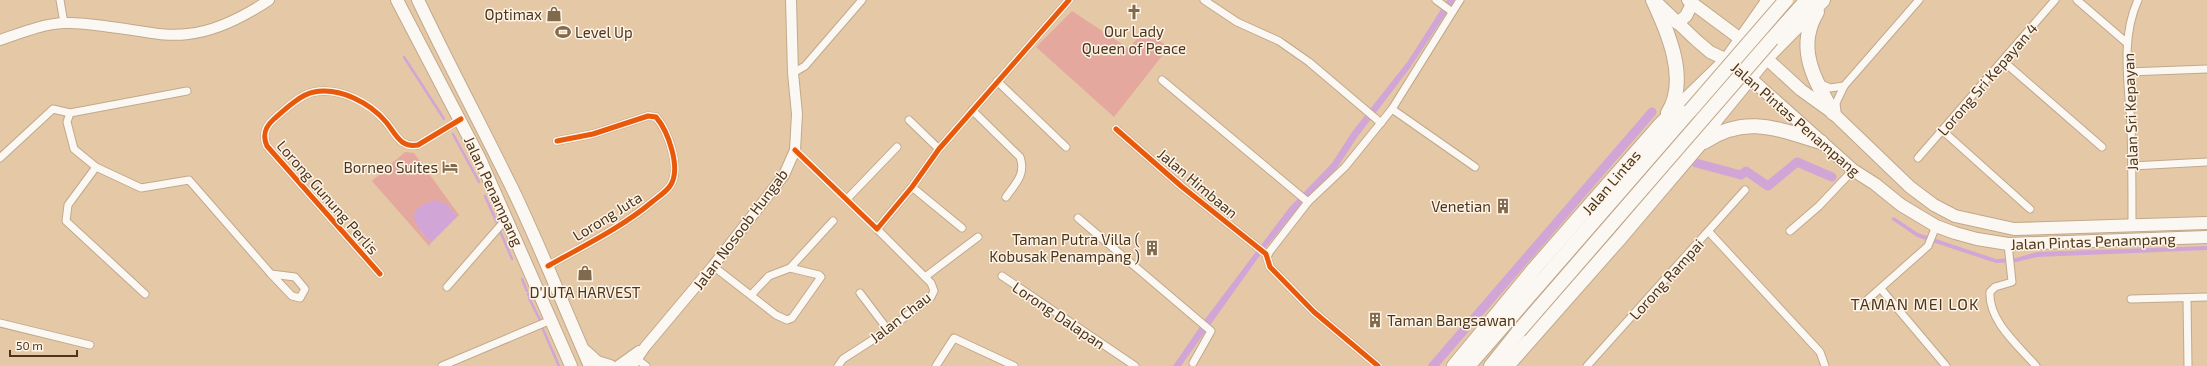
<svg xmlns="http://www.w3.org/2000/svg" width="2207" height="366" font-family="'Exo 2',sans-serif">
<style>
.green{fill:#e4a89f}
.water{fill:#d1a6d6}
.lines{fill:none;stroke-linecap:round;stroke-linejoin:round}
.stream{stroke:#d1a6d6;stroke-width:2.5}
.canal{stroke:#d1a6d6;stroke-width:9}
.street-casing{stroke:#c0a98d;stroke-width:9}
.secondary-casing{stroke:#c0a98d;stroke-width:12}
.primary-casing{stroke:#c0a98d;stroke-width:14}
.highway-casing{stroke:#c0a98d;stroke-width:16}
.street{stroke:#fbf7f2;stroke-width:7}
.secondary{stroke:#fbf7f2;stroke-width:10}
.primary{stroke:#fbf7f2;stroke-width:12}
.highway{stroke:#fbf7f2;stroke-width:14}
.highway-bridge-casing{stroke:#c0a98d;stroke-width:16;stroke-linecap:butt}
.highway-bridge{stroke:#fbf7f2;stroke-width:14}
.cycleway-casing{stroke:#fff4e8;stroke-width:8}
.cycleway{stroke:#e8590c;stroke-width:5}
.labels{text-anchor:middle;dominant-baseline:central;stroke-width:3;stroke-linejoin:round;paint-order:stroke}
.poi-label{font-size:15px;fill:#4b361c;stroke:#fff4e8;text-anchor:end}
.street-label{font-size:15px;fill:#4b361c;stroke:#fff4e8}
.neighbourhood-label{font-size:16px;letter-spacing:1px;fill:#4b361c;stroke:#fff4e8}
</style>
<rect width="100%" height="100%" fill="#e5c8a6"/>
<g class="green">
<path d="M1072,11L1128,48L1145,31L1169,47L1114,117L1036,47Z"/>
<path d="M405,152L414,153L459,215L457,217L448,205L420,231L431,243L429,246L372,181Z"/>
</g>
<g class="water">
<path d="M1447,0H1455L1410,68L1358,136L1337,168L1294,213L1263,251L1181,366H1173L1206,318L1289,208L1332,163L1352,132L1408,61Z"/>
<path d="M436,200L448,205L457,217L431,243C413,223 402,209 436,200Z"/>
<path d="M1894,217L1918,233L1996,259L2016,258L2037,252L2207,246V250L2037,257L2016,262L1996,263L1917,237L1891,219Z"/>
</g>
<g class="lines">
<g class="stream">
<path d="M404,57L444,119"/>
<path d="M453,134L479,182"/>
<path d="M485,196L498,225"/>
<path d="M500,231L512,259"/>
<path d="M522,279L527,291"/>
<path d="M528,294L529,296"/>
<path d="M529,298L540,320"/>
<path d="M542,327L559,366"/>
</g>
<g class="canal">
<path d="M1696,163L1741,175L1746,171L1768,186L1797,162L1832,177"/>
<path d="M1433,366L1652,112"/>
</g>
<defs>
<g id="street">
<path d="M60,0L64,23"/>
<path d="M1204,0L1237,22L1279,41L1309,62L1381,123"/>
<path d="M1436,0L1451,11"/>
<path d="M2077,0L2127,43"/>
<path d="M2003,61L2102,147"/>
<path d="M2128,72L2207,69"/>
<path d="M793,73L805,66L862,0"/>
<path d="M1162,80L1308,202"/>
<path d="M997,81L1066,147"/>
<path d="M1819,83L1830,88L1844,86"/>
<path d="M1392,109L1460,0"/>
<path d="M972,110L1020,157C1026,174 1016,183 1006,197"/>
<path d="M1837,112L1836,103L1844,86L1919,0"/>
<path d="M70,113L67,122L74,149L96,167L141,188L189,180L271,274"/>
<path d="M909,120L939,149"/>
<path d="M1116,129L1181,186L1266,254L1270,267L1314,312L1378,366"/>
<path d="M1943,131L2030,209"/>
<path d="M795,150L877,229L912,187L939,149L1069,0"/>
<path d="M0,158L53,109L70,113L187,91"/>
<path d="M1918,158L2055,0"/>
<path d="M2132,166L2207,162"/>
<path d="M96,167L68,205L66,221L145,294"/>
<path d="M912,187L962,228"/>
<path d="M847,199L897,147"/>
<path d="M1078,218L1211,331L1193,363"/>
<path d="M2132,225C2132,192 2132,160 2131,127C2129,85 2120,39 2138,0"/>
<path d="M1790,231L1819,206L1853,170"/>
<path d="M1709,232L1820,352L1825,366"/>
<path d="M2008,244L2012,282L1995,287L1990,292C1988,321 2019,346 2036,366"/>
<path d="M1267,257L1270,251L1308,202L1345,167L1392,109L1475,167"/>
<path d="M548,266C583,246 621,228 652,202C658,197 666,192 670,186C682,169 668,131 656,117L648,116L593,134L557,141"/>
<path d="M713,266L776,315L787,320L792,318L821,277L819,275L790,268"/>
<path d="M271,274L295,277L305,289L300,298L292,296Z"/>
<path d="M380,274L267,146C262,135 265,127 274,119C284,110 301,94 314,92C340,87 370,103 386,122C396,134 400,148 418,145L461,119"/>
<path d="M1002,276L1135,366"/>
<path d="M925,277L978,237"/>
<path d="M447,287L507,218"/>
<path d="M1881,289L1946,366"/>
<path d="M860,293L888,330"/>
<path d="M751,295L769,276L790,268L833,221"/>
<path d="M2187,298L2188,366"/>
<path d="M2131,299L2207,297"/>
<path d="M1858,308L1928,246L1936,226"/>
<path d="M0,323L90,345"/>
<path d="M637,359L646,366"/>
<path d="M442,366L551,320"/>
<path d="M838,366L843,359L888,330L931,297L934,291L931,283L877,229"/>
<path d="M936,366L954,338L1014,366"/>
<path d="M1587,366L1745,190"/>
</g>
<g id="secondary">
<path d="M0,40C21,33 42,24 64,23C82,22 101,26 119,28C141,31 165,37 188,34C217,31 245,16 269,0"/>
<path d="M618,366L639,351"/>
<path d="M632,366L645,347L713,266L784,175L795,150L797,114L793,73L791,0"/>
</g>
<g id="primary">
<path d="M397,0L480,159L571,366"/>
<path d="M418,0C448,63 481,125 512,188C540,246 564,307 590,366"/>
<path d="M1688,0L1766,58L1801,90L1833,113L1910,187L1934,205L1955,216L2014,229L2207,223"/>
<path d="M1655,1L1696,40L1710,52L1727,60L1750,78L1853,170L1875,184L1901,205L1936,226L1955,233L1977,239L2008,244L2207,237"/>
<path d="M1677,23L1686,16L1692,4"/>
<path d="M585,351L597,362L610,366"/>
</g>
<g id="highway">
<path d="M1653,0C1668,32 1689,80 1668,113"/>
<path d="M1817,12C1795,48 1815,80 1833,113"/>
<path d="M1772,39L1807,0"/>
<path d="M1704,142C1745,114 1778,129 1821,142"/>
<path d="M1454,366L1534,269L1660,125L1727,60L1769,0"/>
<path d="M1468,366L1690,111"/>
<path d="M1491,366L1519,331"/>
<path d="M1507,366L1619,239L1698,146L1717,118L1766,58L1823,0"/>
</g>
</defs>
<use href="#street" class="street-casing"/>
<use href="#secondary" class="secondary-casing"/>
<use href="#primary" class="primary-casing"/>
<use href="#highway" class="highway-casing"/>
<use href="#street" class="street"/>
<use href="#secondary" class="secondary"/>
<use href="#primary" class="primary"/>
<use href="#highway" class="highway"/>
<defs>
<g id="highway-bridge">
<path d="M1690,111L1786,0"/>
<path d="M1519,331L1772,39"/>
</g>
</defs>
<use href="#highway-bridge" class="highway-bridge-casing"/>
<use href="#highway-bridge" class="highway-bridge"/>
<defs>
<g id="cycleway">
<path d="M1116,129L1181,186L1266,254L1270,267L1314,312L1378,366"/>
<path d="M795,150L877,229L912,187L939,149L1069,0"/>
<path d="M548,266C583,246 621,228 652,202C658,197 666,192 670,186C682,169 668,131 656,117L648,116L593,134L557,141"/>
<path d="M380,274L267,146C262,135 265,127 274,119C284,110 301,94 314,92C340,87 370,103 386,122C396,134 400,148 418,145L461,119"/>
</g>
</defs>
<use href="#cycleway" class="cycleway-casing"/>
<use href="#cycleway" class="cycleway"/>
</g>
<defs>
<symbol id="church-bare" viewBox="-9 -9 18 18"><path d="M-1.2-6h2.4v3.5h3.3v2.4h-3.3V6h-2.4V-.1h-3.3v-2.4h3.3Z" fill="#81694c" stroke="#fff4e8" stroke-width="2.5" paint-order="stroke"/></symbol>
<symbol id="shop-bare" viewBox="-9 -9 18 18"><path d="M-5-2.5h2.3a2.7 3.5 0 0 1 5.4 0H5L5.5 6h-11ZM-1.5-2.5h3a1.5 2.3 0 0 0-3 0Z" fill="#81694c" stroke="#fff4e8" stroke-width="2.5" paint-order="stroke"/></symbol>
<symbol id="stadium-bare" viewBox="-9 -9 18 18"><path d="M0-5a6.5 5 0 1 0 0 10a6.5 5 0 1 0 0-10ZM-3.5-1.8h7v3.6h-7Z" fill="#81694c" stroke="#fff4e8" stroke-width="2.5" paint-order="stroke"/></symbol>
<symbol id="hotel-bare" viewBox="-9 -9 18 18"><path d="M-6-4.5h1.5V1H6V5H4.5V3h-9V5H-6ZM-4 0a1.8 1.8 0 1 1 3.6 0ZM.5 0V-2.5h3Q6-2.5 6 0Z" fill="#81694c" stroke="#fff4e8" stroke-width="2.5" paint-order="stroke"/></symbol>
<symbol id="building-bare" viewBox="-9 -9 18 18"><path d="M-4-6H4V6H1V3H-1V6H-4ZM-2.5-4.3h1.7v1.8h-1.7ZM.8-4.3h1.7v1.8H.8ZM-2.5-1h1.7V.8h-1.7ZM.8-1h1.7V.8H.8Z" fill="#81694c" stroke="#fff4e8" stroke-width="2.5" paint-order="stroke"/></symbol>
</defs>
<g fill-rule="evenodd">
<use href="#church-bare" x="1123" y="1" width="22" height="22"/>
<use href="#shop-bare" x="543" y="3" width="22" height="22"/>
<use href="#stadium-bare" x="552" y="21" width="22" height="22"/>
<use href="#hotel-bare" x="439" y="156" width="22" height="22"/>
<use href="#building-bare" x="1492" y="195" width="22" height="22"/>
<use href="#building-bare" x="1141" y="237" width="22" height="22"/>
<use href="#shop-bare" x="574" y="262" width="22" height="22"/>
<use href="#building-bare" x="1364" y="309" width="22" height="22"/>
</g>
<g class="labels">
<g class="poi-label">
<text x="542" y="14">Optimax</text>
<text x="1134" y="31" text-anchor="middle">Our Lady<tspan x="1134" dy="17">Queen of Peace</tspan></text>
<text x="575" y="32" text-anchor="start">Level Up</text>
<text x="438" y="167">Borneo Suites</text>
<text x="1491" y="206">Venetian</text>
<text x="1140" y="239">Taman Putra Villa (<tspan x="1140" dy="17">Kobusak Penampang )</tspan></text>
<text x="585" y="292" text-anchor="middle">D'JUTA HARVEST</text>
<text x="1387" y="320" text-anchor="start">Taman Bangsawan</text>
</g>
<g class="street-label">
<text transform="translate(1987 79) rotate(-49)">Lorong Sri Kepayan 4</text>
<text transform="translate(2130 112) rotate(-92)">Jalan Sri Kepayan</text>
<text transform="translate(1796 119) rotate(41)">Jalan Pintas Penampang</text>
<text transform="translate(1611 182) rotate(-49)">Jalan Lintas</text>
<text transform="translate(1198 183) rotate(40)">Jalan Himbaan</text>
<text transform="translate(494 191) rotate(65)">Jalan Penampang</text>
<text transform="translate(328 197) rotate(49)">Lorong Gunung Perlis</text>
<text transform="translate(607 216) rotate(-32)">Lorong Juta</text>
<text transform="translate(740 229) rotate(-53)">Jalan Nosoob Hungab</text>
<text transform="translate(2093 241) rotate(-2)">Jalan Pintas Penampang</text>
<text transform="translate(1666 279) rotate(-48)">Lorong Rampai</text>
<text transform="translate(1059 315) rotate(34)">Lorong Dalapan</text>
<text transform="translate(900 317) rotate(-38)">Jalan Chau</text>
</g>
<g class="neighbourhood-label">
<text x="1915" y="303">TAMAN MEI LOK</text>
</g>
</g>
<path d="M10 350v6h67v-6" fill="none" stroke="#4b361c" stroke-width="2"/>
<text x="16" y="350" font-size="12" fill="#4b361c" stroke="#fff4e8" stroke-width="3" paint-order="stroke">50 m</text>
</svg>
